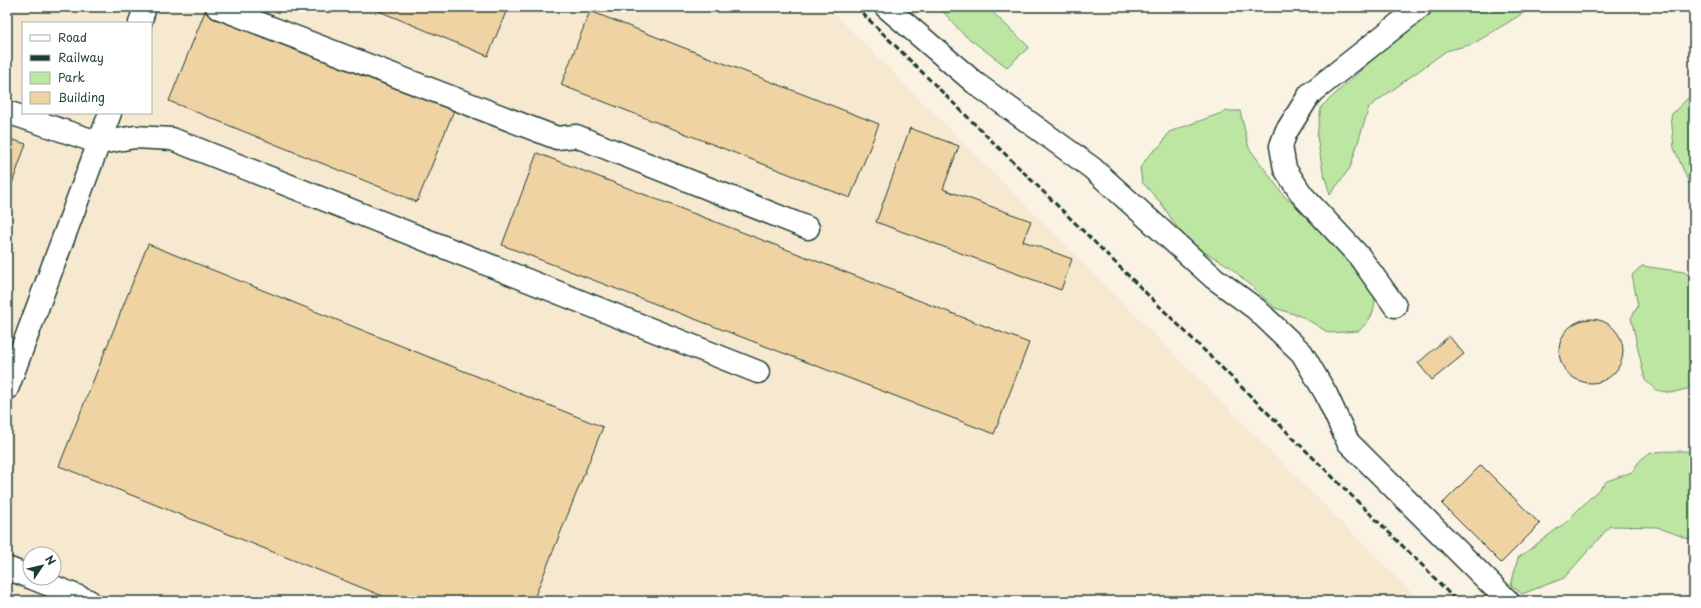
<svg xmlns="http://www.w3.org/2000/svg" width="1701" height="608" font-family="'Playpen Sans',sans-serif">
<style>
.built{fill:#f7e9d0;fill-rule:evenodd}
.green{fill:#bde6a2;stroke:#6e926b}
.building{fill:#f0d3a3;stroke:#1f3d34}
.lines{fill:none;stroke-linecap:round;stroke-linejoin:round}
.minor-casing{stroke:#1f3d34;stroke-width:25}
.minor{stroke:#fff;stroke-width:22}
.rail{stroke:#1f3d34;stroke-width:3;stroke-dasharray:6 3;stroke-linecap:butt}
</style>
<rect width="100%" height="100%" fill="#faf2e3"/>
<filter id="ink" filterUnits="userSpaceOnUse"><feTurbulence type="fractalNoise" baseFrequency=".025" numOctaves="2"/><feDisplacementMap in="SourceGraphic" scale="8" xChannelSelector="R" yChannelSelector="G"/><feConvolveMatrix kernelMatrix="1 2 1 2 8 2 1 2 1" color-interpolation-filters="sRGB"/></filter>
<g filter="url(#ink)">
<path class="built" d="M7,7H828L1420,601H7ZM23,23H151V113H23ZM30,554H54V578H30Z"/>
<g class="green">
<path d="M939,7H987L1029,47L1007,67L963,34Z"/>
<path d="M1435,7H1533L1473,44L1446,51L1369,107L1350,168L1330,195L1322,167L1317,136L1321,107L1397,37Z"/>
<path d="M1694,92V195L1674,148L1671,115Z"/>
<path d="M1227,111H1240L1249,148L1285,197L1324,228L1375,289C1375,311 1374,316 1359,331L1329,333L1303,317L1275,308L1229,266L1187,242L1161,203L1142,182L1140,168L1149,155L1161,145L1169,132Z"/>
<path d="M1642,266L1684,272L1694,279V387L1671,393L1656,390L1645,380L1631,318L1638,306L1632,275Z"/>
<path d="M1681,451H1694V541L1657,527L1610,526L1564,578L1522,594L1511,585L1518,558L1565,523L1607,481L1632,472C1646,448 1656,452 1681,451Z"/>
</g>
<g class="building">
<path d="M369,7H508L488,56Z"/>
<path d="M206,9L454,110L417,202L169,101Z"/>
<path d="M590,11L879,124L850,198L561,85Z"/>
<path d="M910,128L959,146L943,189L1031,221L1023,241L1072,259L1061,290L876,222Z"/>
<path d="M7,138L26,144L7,198Z"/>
<path d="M537,153L1029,343L994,434L502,245Z"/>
<path d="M148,244L603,427L533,601H395L59,466Z"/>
<circle cx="1591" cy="351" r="32"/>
<path d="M1449,336L1464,354L1432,380L1418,363Z"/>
<path d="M1481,465L1540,524L1501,563L1442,504Z"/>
</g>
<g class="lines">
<defs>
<g id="minor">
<path d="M217,7L557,138L576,136L808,228"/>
<path d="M886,7L975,83L1092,168L1214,278L1256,309L1302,353L1326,394L1348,442L1508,601"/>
<path d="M140,23L145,7"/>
<path d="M7,112L100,143L135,137L172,139L758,372"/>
<path d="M1395,306L1359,256L1302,195L1285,169L1281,146L1286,132L1310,94L1420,7"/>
<path d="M7,389L110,113"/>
<path d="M7,568L30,577"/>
<path d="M32,578L89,601"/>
</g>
</defs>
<use href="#minor" class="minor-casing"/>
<use href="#minor" class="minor"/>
<path class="rail" d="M856,7L1427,570L1456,601"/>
</g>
</g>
<rect width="1701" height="608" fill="none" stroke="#fff" stroke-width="24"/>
<rect x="12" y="12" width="1677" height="584" fill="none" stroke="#1f3d34" stroke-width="1.5" filter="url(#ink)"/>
<rect x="22" y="22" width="130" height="92" fill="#ffffff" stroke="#a5b1ae"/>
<rect x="30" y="35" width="20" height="6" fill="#ffffff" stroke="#a5b1ae"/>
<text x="58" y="42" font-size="12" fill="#1f3d34">Road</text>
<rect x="30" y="55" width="20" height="6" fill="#1f3d34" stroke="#a5b1ae"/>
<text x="58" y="62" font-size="12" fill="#1f3d34">Railway</text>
<rect x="30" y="72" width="20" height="12" fill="#bde6a2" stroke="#a5b1ae"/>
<text x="58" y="82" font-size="12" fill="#1f3d34">Park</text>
<rect x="30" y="92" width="20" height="12" fill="#f0d3a3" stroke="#a5b1ae"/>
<text x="58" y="102" font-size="12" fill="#1f3d34">Building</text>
<g transform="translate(42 566) rotate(55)"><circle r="19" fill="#ffffff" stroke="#a5b1ae"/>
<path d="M0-3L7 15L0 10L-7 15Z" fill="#1f3d34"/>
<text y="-6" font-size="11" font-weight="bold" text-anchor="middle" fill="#1f3d34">N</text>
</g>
</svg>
